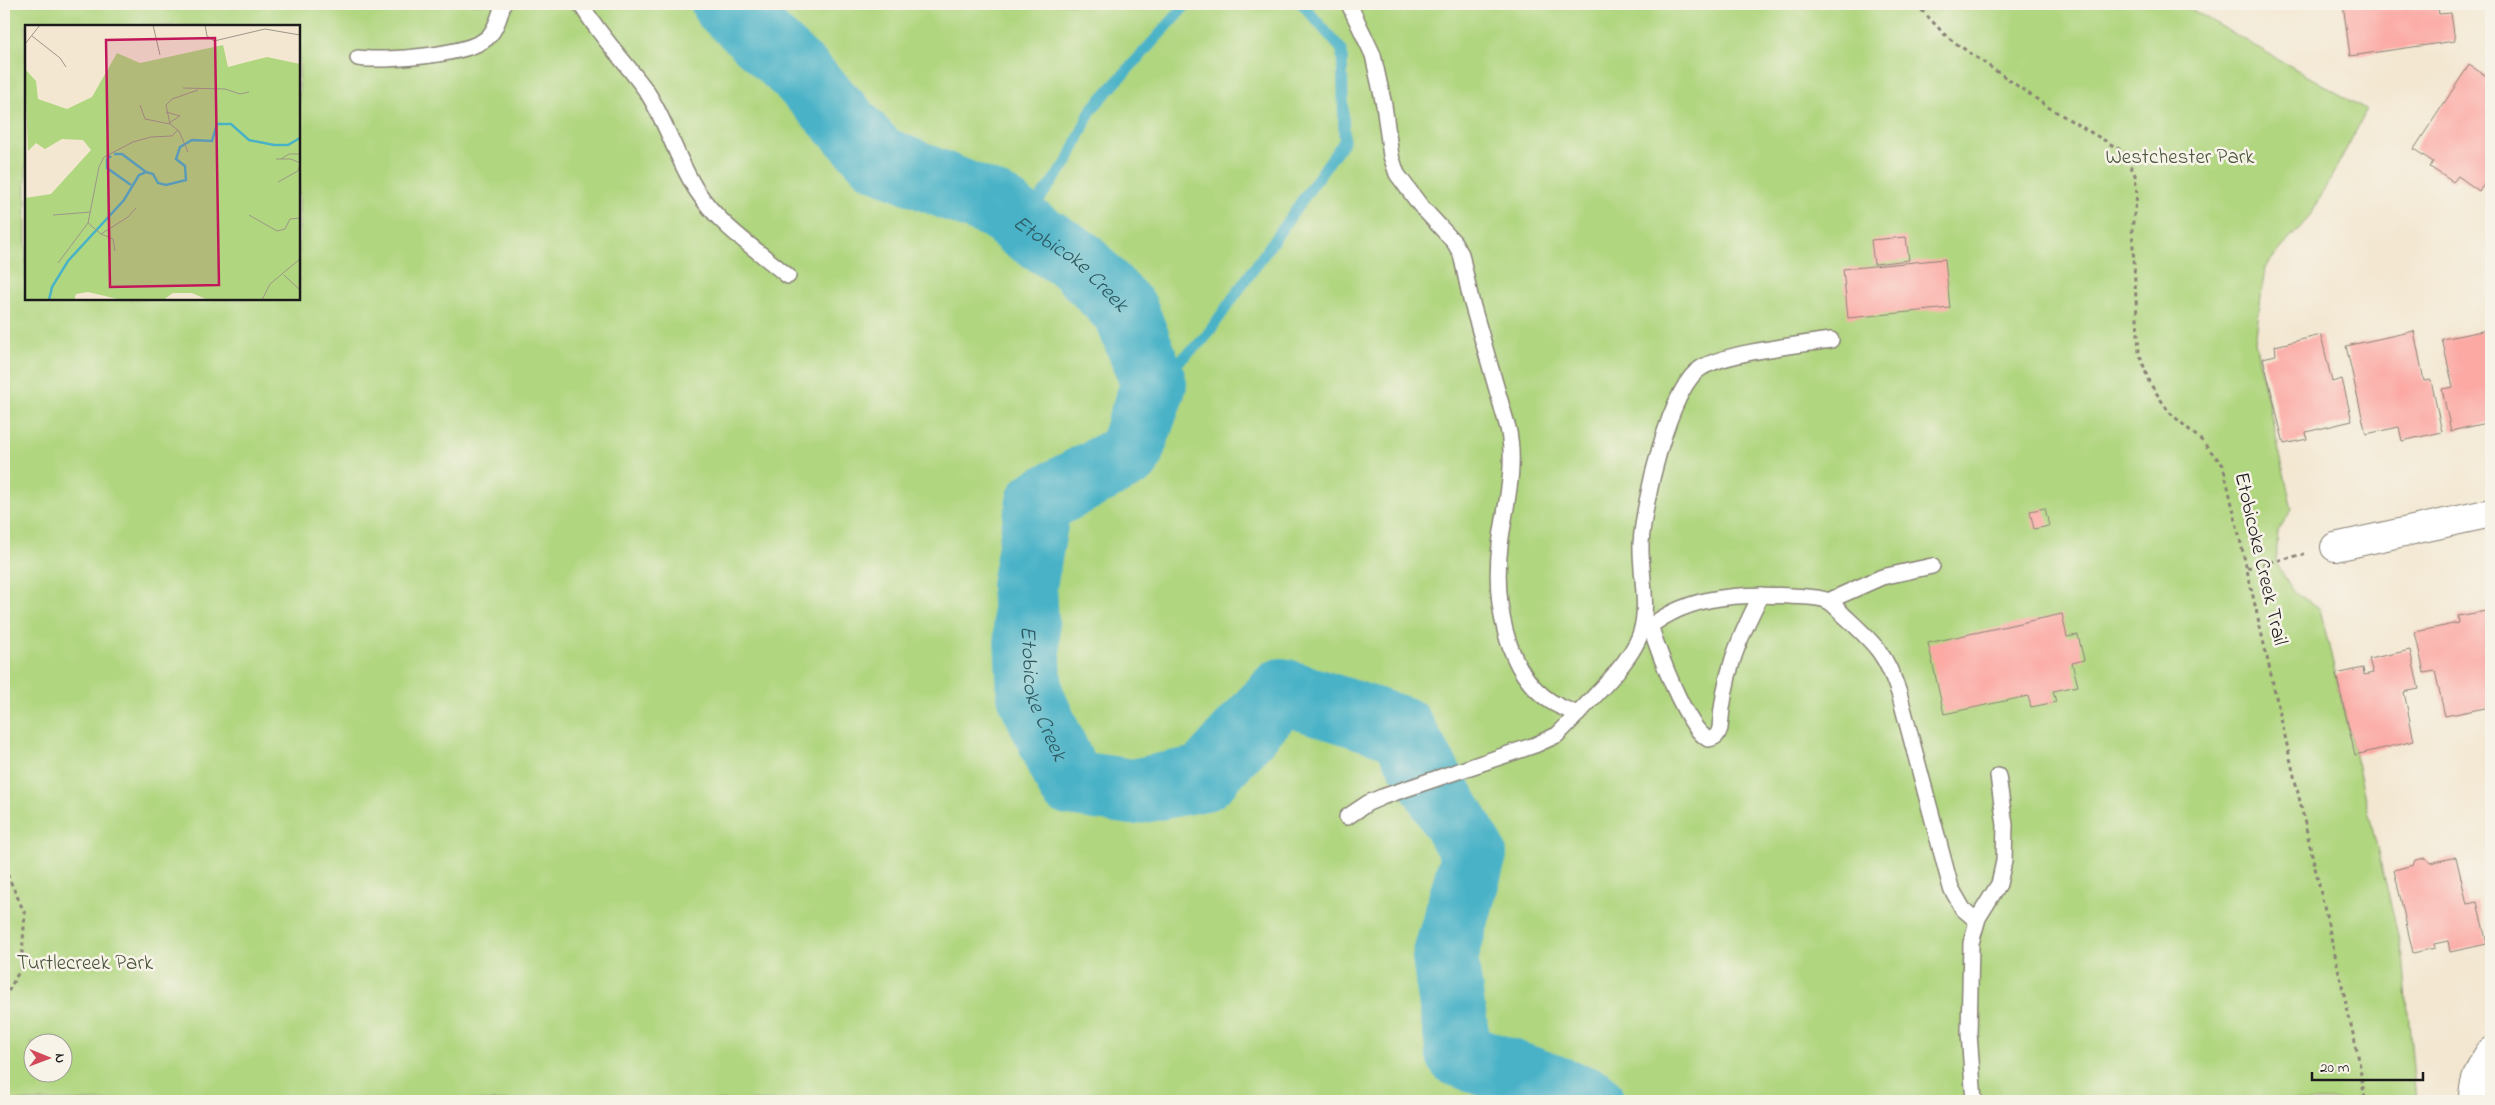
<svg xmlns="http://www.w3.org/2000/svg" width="2495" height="1105" font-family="'Indie Flower',sans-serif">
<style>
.green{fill:#b0d67f;stroke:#66794e;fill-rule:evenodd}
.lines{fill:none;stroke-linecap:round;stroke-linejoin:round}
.stream{stroke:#49b2c7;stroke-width:11}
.river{stroke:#49b2c7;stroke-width:66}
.building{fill:#fca9a4}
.lane-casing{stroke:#888276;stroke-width:18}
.street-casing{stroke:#888276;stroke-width:30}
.path{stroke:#888276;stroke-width:3;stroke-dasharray:4 4;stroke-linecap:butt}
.lane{stroke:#fff;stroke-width:15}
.street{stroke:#fff;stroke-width:28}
.labels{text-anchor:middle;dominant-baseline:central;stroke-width:5;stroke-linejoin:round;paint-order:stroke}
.park-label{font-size:21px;fill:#48543a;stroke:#f7f3e8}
.street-label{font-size:21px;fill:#1c1c1c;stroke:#f7f3e8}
.water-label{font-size:22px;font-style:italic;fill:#2e5860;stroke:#f7f3e8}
.inset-river{fill:none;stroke:#49b2c7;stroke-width:2.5}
.inset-road{fill:none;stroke:#9d9689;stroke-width:1}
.view{fill:#c2185b;fill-opacity:0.15;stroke:#c2185b;stroke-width:2.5}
.inset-edge{fill:none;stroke:#1c1c1c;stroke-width:2.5}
</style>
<rect width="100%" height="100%" fill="#f7f3e8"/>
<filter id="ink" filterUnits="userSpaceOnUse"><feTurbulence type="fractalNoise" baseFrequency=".02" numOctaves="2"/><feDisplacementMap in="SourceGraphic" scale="10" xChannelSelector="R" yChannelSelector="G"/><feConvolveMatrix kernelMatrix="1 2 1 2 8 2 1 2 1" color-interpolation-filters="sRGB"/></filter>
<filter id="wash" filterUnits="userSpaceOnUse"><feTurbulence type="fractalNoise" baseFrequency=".0096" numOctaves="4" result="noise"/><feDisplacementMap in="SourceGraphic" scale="20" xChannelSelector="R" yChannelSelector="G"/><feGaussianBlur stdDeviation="1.12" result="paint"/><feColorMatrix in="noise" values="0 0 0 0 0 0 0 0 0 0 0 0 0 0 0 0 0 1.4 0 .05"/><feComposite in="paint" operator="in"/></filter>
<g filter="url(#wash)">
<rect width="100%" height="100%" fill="#f3e7d1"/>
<path class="green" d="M4,4H2182L2367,110L2311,215L2265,267L2255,342L2292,509L2278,531L2276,562L2293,591L2320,609L2403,956L2416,1101H4ZM26,26H299V299H26ZM32,1042H62V1072H32Z"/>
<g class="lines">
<g class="stream">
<path d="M1024,228L1043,194L1068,161L1091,110L1187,4"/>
<path d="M1154,384L1204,339L1344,141L1342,50L1302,4"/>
</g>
<path class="river" id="s1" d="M724,4L801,75L878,158L1000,208L1024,228L1077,261L1126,312L1154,384L1129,455L1039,502L1024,586L1030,695L1070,783L1132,792L1204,778L1282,691L1401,729L1474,854L1445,958L1459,1054L1591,1101"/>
</g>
<g id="blocks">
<g class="building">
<path d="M2343,4H2449L2438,7L2439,14L2451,13L2455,41L2350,56Z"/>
<path d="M2469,65L2491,79V172L2479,191L2458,176L2453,182L2430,167L2433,162L2414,149Z"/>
<path d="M1906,237L1909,260L1874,264L1871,240Z"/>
<path d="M1945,259L1950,308L1848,318L1843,269Z"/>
<path d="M2487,330L2489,339H2491V422L2451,431L2442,389L2453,387L2442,339Z"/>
<path d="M2414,331L2424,381L2431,380L2442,432L2402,441L2399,427L2366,434L2346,346Z"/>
<path d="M2321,335L2332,382L2342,379L2352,421L2306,432L2307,439L2284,444L2263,358L2276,355L2275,346Z"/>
<path d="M2045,508L2049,526L2034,529L2030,511Z"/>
<path d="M2486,611L2491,637V698H2488L2490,707L2445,716L2435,671L2424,673L2415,632L2459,623L2458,616Z"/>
<path d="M2062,614L2067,637L2078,635L2084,660L2072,663L2078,686L2053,691L2056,702L2031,707L2028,696L1944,714L1928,643Z"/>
<path d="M2410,650L2419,689L2404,692L2414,741L2355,755L2336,674L2363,668L2364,675L2373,673L2369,659Z"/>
<path d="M2456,857L2467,904L2477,902L2487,944L2450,952L2448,941L2434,944L2435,948L2413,953L2394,870L2413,865L2415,860L2425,858L2431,863Z"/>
</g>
</g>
</g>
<g filter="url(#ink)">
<use href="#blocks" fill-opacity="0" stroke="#888276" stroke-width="1"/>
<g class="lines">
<defs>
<g id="lane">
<path d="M581,4C599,36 626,62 647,92C667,123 677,160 697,191C720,226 756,249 788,276"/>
<path d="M1349,4L1373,55L1384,105L1391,156L1397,174L1420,205L1454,242L1461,254L1471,300L1508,428C1517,467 1505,506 1500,545C1494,596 1503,670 1550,701C1559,707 1568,710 1578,714"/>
<path d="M358,58C384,62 468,55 487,38C496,30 500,15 503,4"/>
<path d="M1828,601L1882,577L1932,566"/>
<path d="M1650,625C1658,650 1686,728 1708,739C1716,738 1718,735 1720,728C1724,674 1737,642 1761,595"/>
<path d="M1640,635C1681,596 1735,593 1790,596C1801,597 1818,596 1828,601C1835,605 1842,614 1848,619C1877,646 1886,655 1899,693L1951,888L1963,909L1977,921"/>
<path d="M1347,817L1368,803L1382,797L1535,745L1557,735L1566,726C1588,702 1629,665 1640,635C1650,606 1640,574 1641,544C1643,506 1669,387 1701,368C1728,352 1798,345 1831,340"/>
<path d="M1974,1101L1969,1033L1971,943L1978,918L1999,884L2004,861L2005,825L1998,776"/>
</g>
<g id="street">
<path d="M2335,547L2491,513"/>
<path d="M2473,1101C2472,1084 2481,1064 2491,1051"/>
</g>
</defs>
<use href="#lane" class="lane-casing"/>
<use href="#street" class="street-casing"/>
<g class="path">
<path d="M1916,4L1947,37L2048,107L2124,152L2135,175L2137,195L2132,229L2139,352L2149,382L2169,412L2201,440L2223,465L2359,1060L2365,1101"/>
<path d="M2247,568L2304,554"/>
<path d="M4,867L25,914L21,968L4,999"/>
</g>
<use href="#lane" class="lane"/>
<use href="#street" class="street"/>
</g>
</g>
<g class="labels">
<g class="park-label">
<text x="2180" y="158">Westchester Park</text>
<text x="85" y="964">Turtlecreek Park</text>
</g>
<g class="street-label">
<text transform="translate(2260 559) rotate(77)">Etobicoke Creek Trail</text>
</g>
<g class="water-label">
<text stroke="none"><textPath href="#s1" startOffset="440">Etobicoke Creek</textPath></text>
<text stroke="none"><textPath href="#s1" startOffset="964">Etobicoke Creek</textPath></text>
</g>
</g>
<g transform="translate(25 25)">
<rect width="275" height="275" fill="#f3e7d1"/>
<path d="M198,20L203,42L242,32L275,39V275H183L167,268H148L138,275H97L63,267L51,269L49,275H0V173L26,169L66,125L58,115L37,114L20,124L11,118L3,126L0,44L11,56L13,74L42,84L67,72L92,28L115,38Z" fill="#b0d67f"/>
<path class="inset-river" d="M89,129H97L121,147M86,131L82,134V143L106,160M24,275L27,262L43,236L99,175L114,150L121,147L128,149L133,158L141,160L161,155L160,141L151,134L155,122L167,115L187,116L192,99H206L224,115L249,120H263L275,113"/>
<path class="inset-road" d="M128,0L135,30M180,0L182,11L189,16L240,4L275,10M7,11L35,33L41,42M0,19L15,0M158,63L200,64L215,69L224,67M115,80L120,94L145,99L154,106L163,127M141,87L155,91L144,98M145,99L141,80L147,74L173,65M251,134H266L275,138M256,134L264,129H275M253,157L273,146L275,138M28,190L66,187M224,190L252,206L260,204L265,194L275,193M63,198L76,209L88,214L90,226M76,209L103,192L111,183M33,238L63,198L74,142L79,132L108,117L126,112L147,111L153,105M259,250L275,265M237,275L245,259L275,234"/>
<path class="view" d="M190,13L194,260L85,262L81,15Z"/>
<rect width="275" height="275" class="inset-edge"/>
</g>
<rect width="2495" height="1105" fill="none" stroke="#f7f3e8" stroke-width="20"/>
<g transform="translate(48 1058) rotate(91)"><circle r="24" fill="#f7f3e8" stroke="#9f9d96"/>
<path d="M0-4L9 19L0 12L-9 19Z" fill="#d1495b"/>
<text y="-8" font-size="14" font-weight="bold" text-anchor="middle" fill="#1c1c1c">N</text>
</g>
<path d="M2312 1072v8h111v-8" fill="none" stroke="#1c1c1c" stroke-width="2.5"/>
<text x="2320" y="1072" font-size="15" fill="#1c1c1c" stroke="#f7f3e8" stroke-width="4" paint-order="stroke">20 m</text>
</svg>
